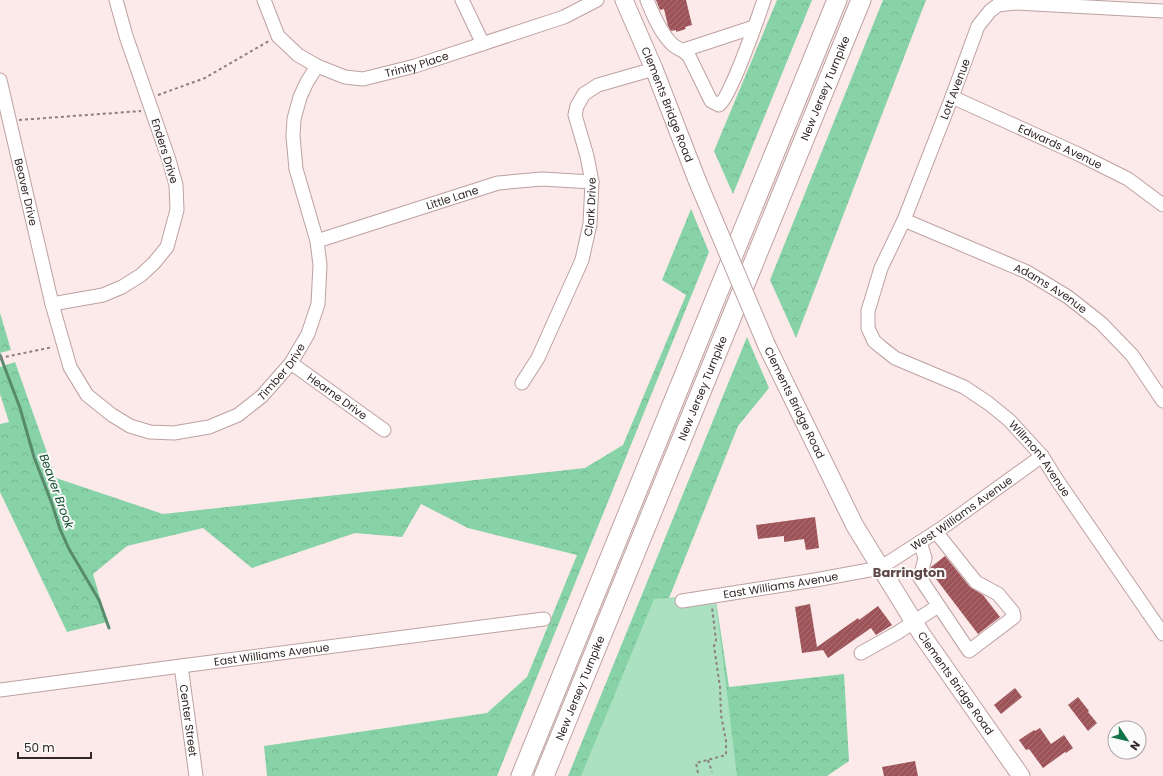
<svg xmlns="http://www.w3.org/2000/svg" width="1163" height="776" font-family="Poppins,sans-serif">
<style>
.forest{fill:url(#forest-crowns)}
.green{fill:#abe1c0}
.lines{fill:none;stroke-linecap:round;stroke-linejoin:round}
.stream{stroke:#588a6c;stroke-width:3}
.building{fill:url(#building-hatch)}
.minor-casing{stroke:#bea1a1;stroke-width:15}
.major-casing{stroke:#bea1a1;stroke-width:19}
.highway-casing{stroke:#bea1a1;stroke-width:21}
.path{stroke:#8d7f7f;stroke-width:2;stroke-dasharray:3 3;stroke-linecap:butt}
.minor{stroke:#fff;stroke-width:13}
.major{stroke:#fff;stroke-width:17}
.highway{stroke:#fff;stroke-width:19}
.major-bridge-casing{stroke:#bea1a1;stroke-width:19;stroke-linecap:butt}
.major-bridge{stroke:#fff;stroke-width:17}
.labels{text-anchor:middle;dominant-baseline:central;stroke-width:4;stroke-linejoin:round;paint-order:stroke}
.street-label{font-size:11px;fill:#322727;stroke:#fbfbfb}
.water-label{font-size:12px;font-style:italic;fill:#154f33;stroke:#fbfbfb}
.quarter-label{font-size:13px;font-weight:bold;fill:#604747;stroke:#fbfbfb}
</style>
<defs>
<pattern id="forest-crowns" width="20" height="18" patternUnits="userSpaceOnUse"><rect width="20" height="18" fill="#87d3a7"/><path d="M2 6a3 3 0 1 1 6 0M12 15a3 3 0 1 1 6 0" fill="none" stroke="#75b590"/></pattern>
<pattern id="building-hatch" width="6" height="6" patternUnits="userSpaceOnUse"><rect width="6" height="6" fill="#9d5357"/><path d="M-1 1l2-2M0 6l6-6M5 7l2-2" fill="none" stroke="#a87376"/></pattern>
</defs>
<rect width="100%" height="100%" fill="#fce9e9"/>
<g class="forest">
<path d="M777,0H812L733,194L714,151Z"/>
<path d="M883,0H926L796,338L770,280Z"/>
<path d="M691,209L709,252L497,776H267L264,746L487,713L527,677L577,555L468,528L421,504L402,537L355,533L252,568L203,528L127,546L93,574L107,622L67,632L0,492V424L9,422L0,394V367L15,362L56,478L163,514L585,468L623,445L686,295L662,280Z"/>
<path d="M0,313L11,350L0,353Z"/>
<path d="M747,337L769,388L738,426L669,598L715,594L729,687L844,674L849,761L827,776H568Z"/>
</g>
<path class="green" d="M715,594L737,776H581L654,599Z"/>
<g class="lines">
<path class="stream" d="M0,355L20,408L34,457L52,504L60,529L69,549L99,600L109,628"/>
</g>
<g class="building">
<path d="M656,0H686L692,25L685,27L686,29L676,32V30L671,31L668,26L664,9L660,10Z"/>
<path d="M815,517L819,548L806,550L804,539L784,542V536L758,539L756,525Z"/>
<path d="M945,556L970,587L983,595L1000,617L978,634L930,571L931,567Z"/>
<path d="M810,604L817,647L858,618L859,620L878,606L892,625L876,635L871,628L828,658L823,650L802,653L795,607Z"/>
<path d="M1015,688L1022,697L1001,714L994,705Z"/>
<path d="M1078,697L1089,711L1088,712L1097,723L1088,731L1068,705Z"/>
<path d="M1040,728L1051,744L1064,735L1073,748L1066,753L1065,752L1043,768L1029,749L1026,750L1019,740L1034,730L1035,731Z"/>
<path d="M915,761L918,776H884L882,767Z"/>
</g>
<g class="lines">
<defs>
<g id="minor">
<path id="s1" d="M264,0L278,36L298,55L317,66L345,77L363,79L415,66L564,17L597,0"/>
<path d="M462,0L483,44"/>
<path d="M647,0C653,15 661,34 673,45C679,50 683,49 689,56L711,101L719,105C730,98 758,18 764,0"/>
<path id="s2" d="M1163,11L1014,3L998,5L990,11L978,26L952,97L904,220L881,268L868,311V328L874,341L881,347L895,358L964,387L988,403L1009,420L1042,456L1057,480L1163,634"/>
<path d="M684,50L754,27"/>
<path id="s3" d="M0,80L52,304L70,367L87,395L112,415L130,426L150,432L174,433L209,427L238,415L262,396L291,363L308,334L318,304L320,265L317,241L296,169L293,136L294,119L300,97L307,82L317,66"/>
<path id="s4" d="M952,97L1078,154L1128,179L1163,205"/>
<path id="s5" d="M904,220L1027,272L1068,297L1101,323L1132,355L1163,401"/>
<path id="s6" d="M317,241L498,183L542,179L592,182"/>
<path d="M52,304L103,295L122,287L141,275L154,263L167,247L177,210L176,185L169,160L126,36L116,0"/>
<path id="s7" d="M291,363L384,430"/>
<path id="s8" d="M522,383L538,358L582,260L590,224L592,182L587,156L575,115L577,106L584,94L598,85L654,69"/>
<path d="M920,542L925,558L920,578L969,651L1014,617L1013,612L998,594L976,582L936,532"/>
<path id="s9" d="M682,601L815,580L880,568L942,528L1042,456"/>
<path d="M861,653L897,633L938,606"/>
<path id="s10" d="M181,666L196,776"/>
<path id="s11" d="M0,690L181,666L544,619"/>
</g>
<g id="major">
<path id="s12" d="M624,0L654,69L697,180"/>
<path id="s13" d="M767,346L855,526L922,635L1021,776"/>
</g>
<g id="highway">
<path d="M521,776L837,0"/>
<path id="s14" d="M544,776L861,0"/>
</g>
</defs>
<use href="#minor" class="minor-casing"/>
<use href="#major" class="major-casing"/>
<use href="#highway" class="highway-casing"/>
<g class="path">
<path d="M158,95L205,78L269,41"/>
<path d="M19,120L141,111"/>
<path d="M0,358L53,347"/>
<path d="M708,760L712,772"/>
<path d="M698,773L696,763L726,755V741L721,715L720,687L714,646L716,640L712,607"/>
</g>
<use href="#minor" class="minor"/>
<use href="#major" class="major"/>
<use href="#highway" class="highway"/>
<defs>
<path id="major-bridge" d="M697,180L767,346"/>
</defs>
<use href="#major-bridge" class="major-bridge-casing"/>
<use href="#major-bridge" class="major-bridge"/>
</g>
<g class="labels">
<g class="street-label">
<text stroke="none"><textPath href="#s1" startOffset="192">Trinity Place</textPath></text>
<text stroke="none"><textPath href="#s14" startOffset="743">New Jersey Turnpike</textPath></text>
<text transform="translate(955 89) rotate(-69)">Lott Avenue</text>
<text stroke="none"><textPath href="#s12" startOffset="113">Clements Bridge Road</textPath></text>
<text stroke="none"><textPath href="#s4" startOffset="119">Edwards Avenue</textPath></text>
<text transform="translate(165 151) rotate(73)">Enders Drive</text>
<text stroke="none"><textPath href="#s3" startOffset="115">Beaver Drive</textPath></text>
<text stroke="none"><textPath href="#s6" startOffset="142">Little Lane</textPath></text>
<text stroke="none"><textPath href="#s8" startOffset="191">Clark Drive</textPath></text>
<text stroke="none"><textPath href="#s5" startOffset="162">Adams Avenue</textPath></text>
<text stroke="none"><textPath href="#s3" startOffset="555">Timber Drive</textPath></text>
<text stroke="none"><textPath href="#s14" startOffset="419">New Jersey Turnpike</textPath></text>
<text stroke="none"><textPath href="#s7" startOffset="57">Hearne Drive</textPath></text>
<text stroke="none"><textPath href="#s13" startOffset="63">Clements Bridge Road</textPath></text>
<text stroke="none"><textPath href="#s2" startOffset="739">Willmont Avenue</textPath></text>
<text stroke="none"><textPath href="#s9" startOffset="299">West Williams Avenue</textPath></text>
<text stroke="none"><textPath href="#s9" startOffset="100">East Williams Avenue</textPath></text>
<text stroke="none"><textPath href="#s11" startOffset="274">East Williams Avenue</textPath></text>
<text stroke="none"><textPath href="#s13" startOffset="387">Clements Bridge Road</textPath></text>
<text stroke="none"><textPath href="#s14" startOffset="95">New Jersey Turnpike</textPath></text>
<text stroke="none"><textPath href="#s10" startOffset="55">Center Street</textPath></text>
</g>
<g class="water-label">
<text transform="translate(57 491) rotate(70)">Beaver Brook</text>
</g>
<g class="quarter-label">
<text x="909" y="572">Barrington</text>
</g>
</g>
<g transform="translate(1127 740) rotate(125)"><circle r="19" fill="#fbfbfb" stroke="#aba6a6"/>
<path d="M0-3L7 15L0 10L-7 15Z" fill="#137349"/>
<text y="-6" font-size="11" font-weight="bold" text-anchor="middle" fill="#322727">N</text>
</g>
<path d="M18 752v6h73v-6" fill="none" stroke="#322727" stroke-width="2"/>
<text x="24" y="752" font-size="12" fill="#322727" stroke="#fbfbfb" stroke-width="3" paint-order="stroke">50 m</text>
</svg>
